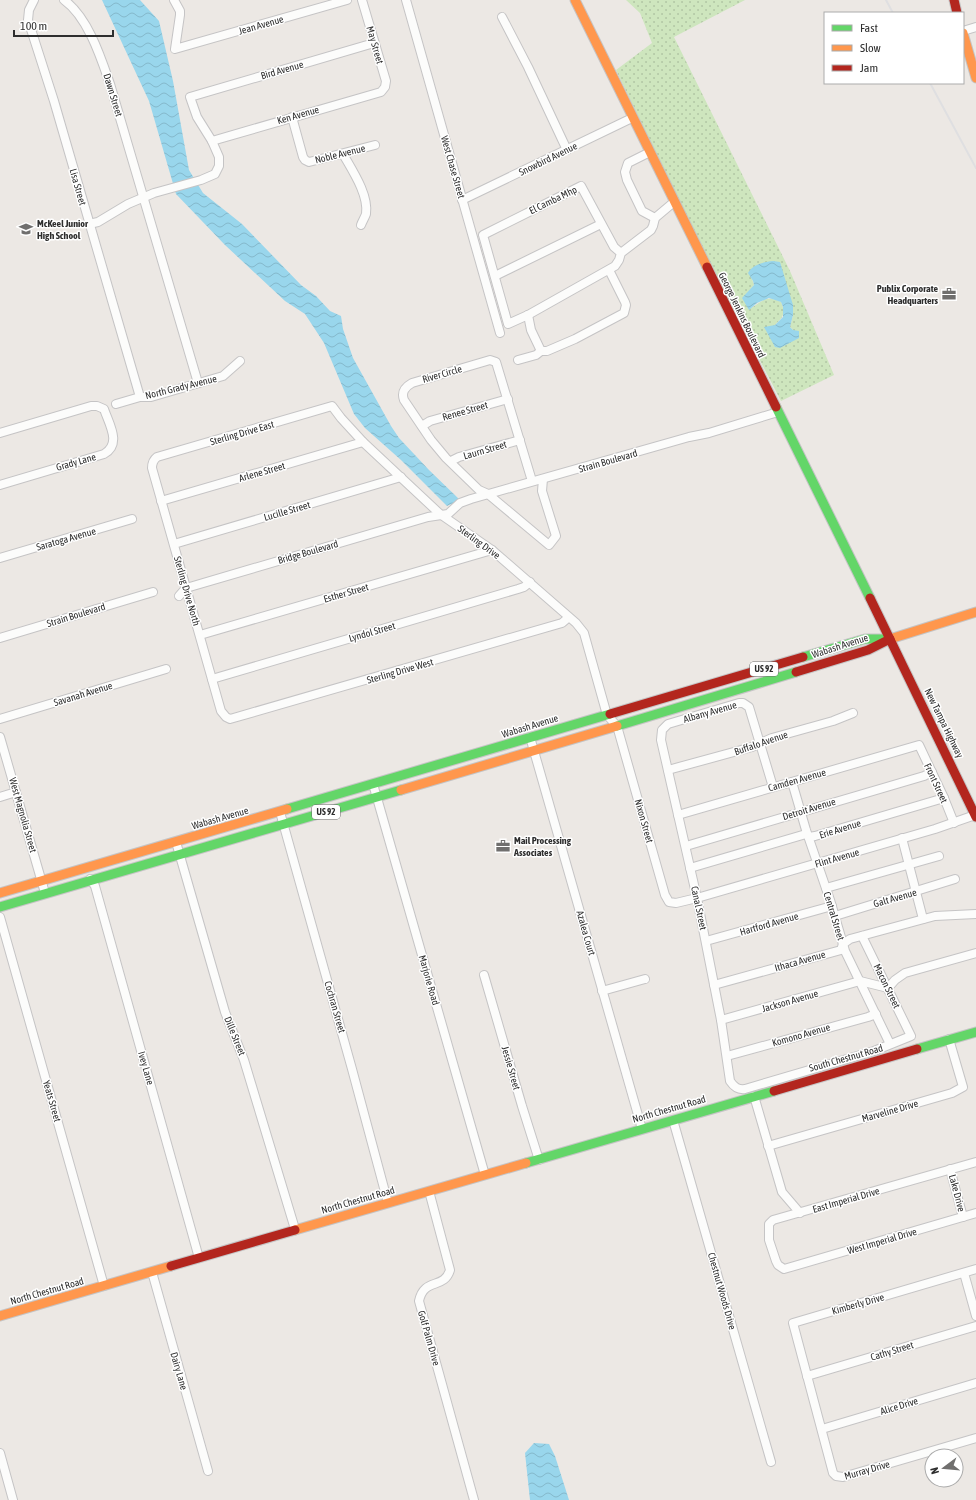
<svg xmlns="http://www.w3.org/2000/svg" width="976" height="1500" font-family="'Asap Condensed',sans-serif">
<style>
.grass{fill:url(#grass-dots);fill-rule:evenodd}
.water{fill:url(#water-waves)}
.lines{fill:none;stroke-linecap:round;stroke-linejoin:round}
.street-casing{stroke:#c5c4c5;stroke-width:10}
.fast-casing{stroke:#c5c4c5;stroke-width:11}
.slow-casing{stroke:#c5c4c5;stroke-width:11}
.jam-casing{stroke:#c5c4c5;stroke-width:11}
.street{stroke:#fcfcfb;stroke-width:8}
.fast{stroke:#63d668;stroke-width:9}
.slow{stroke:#ff974d;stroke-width:9}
.jam{stroke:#b3261e;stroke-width:9}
.rail{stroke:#dfdfe1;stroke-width:2}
.labels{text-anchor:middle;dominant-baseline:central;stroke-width:3;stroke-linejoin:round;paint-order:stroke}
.shield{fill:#fff;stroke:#6d6d6d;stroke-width:1}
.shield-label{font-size:9px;font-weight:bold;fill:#2e2e2e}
.street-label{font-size:10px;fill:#2e2e2e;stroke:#fff}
.poi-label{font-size:10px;font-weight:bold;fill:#2e2e2e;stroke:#fff;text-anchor:start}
</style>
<defs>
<pattern id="grass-dots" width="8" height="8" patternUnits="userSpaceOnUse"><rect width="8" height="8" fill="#cee6be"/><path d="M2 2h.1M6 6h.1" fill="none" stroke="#b1c6a4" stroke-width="1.8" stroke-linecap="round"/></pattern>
<pattern id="water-waves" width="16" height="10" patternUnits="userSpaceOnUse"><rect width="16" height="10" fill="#99d6ec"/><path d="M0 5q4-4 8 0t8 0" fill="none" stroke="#84b8cb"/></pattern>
</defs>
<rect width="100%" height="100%" fill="#ece8e4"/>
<path class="grass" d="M626,0H745L674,37L790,271L834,375L781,401L695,235L616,70L652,43L640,13ZM751,276L793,305V315L790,327L793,330L775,325C783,317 786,314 781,302C764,294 762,303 749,309L743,298L754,285Z"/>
<g class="water">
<path d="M102,0H140L159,21L173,81L189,170L203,193L242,224L301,285L316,296L330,311L341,316L343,329L353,358L391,426L399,438L429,470L460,500L447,506L401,460L365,428L354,414L324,343L305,314L285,301L225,245L176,194L149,101Z"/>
<path d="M773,261L780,262L793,305V315L790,327L793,330L799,331V338L780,348L775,347L764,327L775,325L783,317V307L781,302L769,298L757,303L749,310L742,298L754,285L753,281L748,273C753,264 764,262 773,261Z"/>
<path d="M534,1443L549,1444L555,1456L569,1500H530L525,1453Z"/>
</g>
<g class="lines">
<defs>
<g id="street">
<path d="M34,0L29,10L28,20L54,101L140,397"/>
<path d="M64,0C88,17 101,58 110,84L198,383"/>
<path d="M174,0L180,11V15L175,49L347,0"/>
<path d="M406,0L500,333"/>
<path d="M502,17L528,67L567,150"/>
<path d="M963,31L976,27"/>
<path d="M292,117L303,157L305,160L309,162L375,145"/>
<path d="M212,141L381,92L385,87L386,81L362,0"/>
<path d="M650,152L628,163L625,172L627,180L642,211L655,218"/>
<path d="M343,154C352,170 369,195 366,214C365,217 362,222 361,225"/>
<path d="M462,200L632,118"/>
<path d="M89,224L98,222L128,204L154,193L201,180L215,174L219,166V157L212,141L197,117L190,97L374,43"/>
<path d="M621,253L614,247L581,186L483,235L508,324L528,315L615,266L619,260L621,253L651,230L653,226L655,218L674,202"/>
<path d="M495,276L601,224"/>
<path d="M528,315L531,330L541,351"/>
<path d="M518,360L536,355L541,351H547L575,339L624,313L626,305L625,302L609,270"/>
<path d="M116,404L140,397H151L223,376L240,361"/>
<path d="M422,426L430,421L508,399"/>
<path d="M0,433L91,406H97L104,409C109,424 122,444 104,454L0,485"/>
<path d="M451,461L459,457L520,440"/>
<path d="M532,481L496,362L490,360L412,383C405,387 401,392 404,400L431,440L446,458L479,490L488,494L549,545L556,536L542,491L543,479"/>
<path d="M161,501L363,442"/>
<path d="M174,544L401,477"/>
<path d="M0,558L132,519"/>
<path d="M179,596L186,588L193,586L428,517L448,514L460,503L471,499L689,437L709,433L778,412"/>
<path d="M569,617L562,623L230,719L226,717L221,711L152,468C152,463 153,460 157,457L332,406L341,418L363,442L440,514L492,550L576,623L584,633L607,715L617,726L665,895L669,902L676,903L697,898L935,829L975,815"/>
<path d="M200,635L492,550"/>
<path d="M0,638L153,592"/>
<path d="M212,679L518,589L524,587L530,582"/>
<path d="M0,719L166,669"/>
<path d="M0,737L45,893"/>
<path d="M530,737L642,1129"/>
<path d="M668,770L752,747L772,738L833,721L853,713"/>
<path d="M792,782L806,830L830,900L845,951L890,1044"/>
<path d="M373,784L485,1175"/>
<path d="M773,787L749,707L743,703H739L668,724L662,730L661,740L697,898L721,1020L730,1081C734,1087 738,1090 745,1089L874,1051L911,1036L862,936"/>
<path d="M0,797L16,792"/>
<path d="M280,812L352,1069L388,1203"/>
<path d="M678,815L919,745L944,798L954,823"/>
<path d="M902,838L923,919"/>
<path d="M176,842L225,1012L244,1060L295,1229"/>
<path d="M686,846L924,776L932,772"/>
<path d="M690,868L806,834L809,837L815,836L944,798"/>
<path d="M90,879L95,886L199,1258"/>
<path d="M826,888L939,856"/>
<path d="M835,916L955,879"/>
<path d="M0,917L104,1286"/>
<path d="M706,941L832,906"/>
<path d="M484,975L522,1106L539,1160"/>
<path d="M714,985L841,950L843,944L850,939L935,916L976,914"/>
<path d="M602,991L645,979"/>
<path d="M721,1020L860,981L888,988L895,980L905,973L976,953"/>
<path d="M727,1056L868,1017L876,1014"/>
<path d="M754,1096L782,1192L800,1213"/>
<path d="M673,1120L771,1462"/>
<path d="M768,1146L952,1093L963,1087L949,1039"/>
<path d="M976,1162L773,1220L769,1224V1240L776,1261L778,1265L784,1269L976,1213"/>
<path d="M950,1169L963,1217"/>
<path d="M429,1191L450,1270C444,1290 424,1277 419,1301L474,1500"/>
<path d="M976,1269L793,1323L833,1473L836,1476L843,1477L976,1438"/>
<path d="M152,1272L208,1471"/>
<path d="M964,1273L976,1316"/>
<path d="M807,1376L976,1326"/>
<path d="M822,1429L976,1383"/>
<path d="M0,1453L13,1500"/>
</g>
<g id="fast">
<path d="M776,407L870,598"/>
<path d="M803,657L865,639H886"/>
<path d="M617,726L796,672"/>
<path d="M287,809L610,714"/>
<path d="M0,907L401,790"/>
<path d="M917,1049L976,1032"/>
<path d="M526,1163L774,1091"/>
</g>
<g id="slow">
<path d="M575,0L707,267"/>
<path d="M963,33L976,78"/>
<path d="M890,639L976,612"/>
<path d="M401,790L617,726"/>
<path d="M0,893L287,809"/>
<path d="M295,1230L526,1163"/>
<path d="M0,1316L171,1266"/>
</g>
<g id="jam">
<path d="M954,0L957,13"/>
<path d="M707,267L776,407"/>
<path d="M870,598L976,817"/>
<path d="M796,672L868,650L890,639"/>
<path d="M610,714L803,657"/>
<path d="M774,1091L917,1049"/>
<path d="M171,1266L295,1230"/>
</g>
</defs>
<use href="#street" class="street-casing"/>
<use href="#fast" class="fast-casing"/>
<use href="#slow" class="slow-casing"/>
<use href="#jam" class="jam-casing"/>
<use href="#street" class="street"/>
<use href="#fast" class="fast"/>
<use href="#slow" class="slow"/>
<use href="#jam" class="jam"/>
<g class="rail">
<path d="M886,0L893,13"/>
<path d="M930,83L976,168"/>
</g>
</g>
<defs>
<symbol id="school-bare" viewBox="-9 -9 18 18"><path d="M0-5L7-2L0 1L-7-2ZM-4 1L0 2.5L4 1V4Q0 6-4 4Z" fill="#706f6e" stroke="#fff" stroke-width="2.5" paint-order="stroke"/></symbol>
<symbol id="office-bare" viewBox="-9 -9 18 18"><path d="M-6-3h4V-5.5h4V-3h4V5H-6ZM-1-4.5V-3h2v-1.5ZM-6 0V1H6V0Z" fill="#706f6e" stroke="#fff" stroke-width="2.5" paint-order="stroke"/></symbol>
</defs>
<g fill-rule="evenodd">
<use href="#school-bare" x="16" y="219" width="20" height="20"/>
<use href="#office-bare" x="939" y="284" width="20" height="20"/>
<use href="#office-bare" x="493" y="836" width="20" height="20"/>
</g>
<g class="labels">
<g class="shield">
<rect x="750" y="662" width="28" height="14" rx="3"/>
<rect x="312" y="805" width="28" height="14" rx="3"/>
</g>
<g class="shield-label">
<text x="764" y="669">US 92</text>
<text x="326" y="812">US 92</text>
</g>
<g class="street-label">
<text transform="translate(261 25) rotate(-16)">Jean Avenue</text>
<text transform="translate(375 45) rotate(74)">May Street</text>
<text transform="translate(282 70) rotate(-16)">Bird Avenue</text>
<text transform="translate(113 95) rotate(73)">Dawn Street</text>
<text transform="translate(298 115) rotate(-16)">Ken Avenue</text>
<text transform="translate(340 154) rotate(-14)">Noble Avenue</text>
<text transform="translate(548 159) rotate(-26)">Snowbird Avenue</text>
<text transform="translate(453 167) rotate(74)">West Chase Street</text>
<text transform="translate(78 187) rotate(74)">Lisa Street</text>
<text transform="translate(553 200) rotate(-26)">El Camba Mhp</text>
<text transform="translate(742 315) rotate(64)">George Jenkins Boulevard</text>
<text transform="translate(442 374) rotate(-16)">River Circle</text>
<text transform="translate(181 387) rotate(-14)">North Grady Avenue</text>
<text transform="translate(465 411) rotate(-16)">Renee Street</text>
<text transform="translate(242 433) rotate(-16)">Sterling Drive East</text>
<text transform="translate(485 450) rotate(-16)">Laurn Street</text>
<text transform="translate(608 461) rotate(-16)">Strain Boulevard</text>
<text transform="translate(76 462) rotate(-16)">Grady Lane</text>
<text transform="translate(262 472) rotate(-16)">Arlene Street</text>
<text transform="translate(287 511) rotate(-16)">Lucille Street</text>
<text transform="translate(66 539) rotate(-16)">Saratoga Avenue</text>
<text transform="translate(479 542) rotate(36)">Sterling Drive</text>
<text transform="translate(308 552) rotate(-16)">Bridge Boulevard</text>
<text transform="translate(187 591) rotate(74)">Sterling Drive North</text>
<text transform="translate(346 593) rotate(-16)">Esther Street</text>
<text transform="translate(76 615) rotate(-17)">Strain Boulevard</text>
<text transform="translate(372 632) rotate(-16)">Lyndol Street</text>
<text transform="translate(840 646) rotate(-18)">Wabash Avenue</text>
<text transform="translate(400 671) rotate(-16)">Sterling Drive West</text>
<text transform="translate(83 694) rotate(-17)">Savanah Avenue</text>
<text transform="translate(710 712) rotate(-16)">Albany Avenue</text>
<text transform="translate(944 723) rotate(64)">New Tampa Highway</text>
<text transform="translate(530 726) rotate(-17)">Wabash Avenue</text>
<text transform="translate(761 743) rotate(-19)">Buffalo Avenue</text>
<text transform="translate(797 780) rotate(-16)">Camden Avenue</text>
<text transform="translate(936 783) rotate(65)">Front Street</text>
<text transform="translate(809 809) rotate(-17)">Detroit Avenue</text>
<text transform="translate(23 815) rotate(74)">West Magnolia Street</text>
<text transform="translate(220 818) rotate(-16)">Wabash Avenue</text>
<text transform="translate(644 821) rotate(74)">Nixon Street</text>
<text transform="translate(840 829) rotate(-17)">Erie Avenue</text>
<text transform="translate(837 858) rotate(-16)">Flint Avenue</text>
<text transform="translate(895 898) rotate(-16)">Galt Avenue</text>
<text transform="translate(699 908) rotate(78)">Canal Street</text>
<text transform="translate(834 916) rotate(73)">Central Street</text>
<text transform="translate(769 924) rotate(-16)">Hartford Avenue</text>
<text transform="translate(586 933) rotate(74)">Azalea Court</text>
<text transform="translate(800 961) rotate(-16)">Ithaca Avenue</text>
<text transform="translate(429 980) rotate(74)">Marjorie Road</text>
<text transform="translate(887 986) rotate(64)">Macon Street</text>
<text transform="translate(790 1001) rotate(-16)">Jackson Avenue</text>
<text transform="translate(335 1007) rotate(74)">Cochran Street</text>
<text transform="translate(801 1035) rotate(-16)">Komono Avenue</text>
<text transform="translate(235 1036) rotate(68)">Dille Street</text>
<text transform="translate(846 1058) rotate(-16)">South Chestnut Road</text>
<text transform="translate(146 1068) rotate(74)">Ivey Lane</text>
<text transform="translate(511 1068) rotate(74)">Jessie Street</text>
<text transform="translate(52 1101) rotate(74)">Yeats Street</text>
<text transform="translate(669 1109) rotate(-16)">North Chestnut Road</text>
<text transform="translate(890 1111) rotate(-16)">Marveline Drive</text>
<text transform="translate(957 1193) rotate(75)">Lake Drive</text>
<text transform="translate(358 1200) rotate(-16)">North Chestnut Road</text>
<text transform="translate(846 1200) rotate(-16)">East Imperial Drive</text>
<text transform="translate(882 1241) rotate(-16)">West Imperial Drive</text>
<text transform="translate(47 1291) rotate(-16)">North Chestnut Road</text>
<text transform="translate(722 1291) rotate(74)">Chestnut Woods Drive</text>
<text transform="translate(858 1304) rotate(-16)">Kimberly Drive</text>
<text transform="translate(429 1338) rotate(74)">Golf Palm Drive</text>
<text transform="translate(892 1351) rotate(-17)">Cathy Street</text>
<text transform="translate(179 1371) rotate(74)">Dairy Lane</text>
<text transform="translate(899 1406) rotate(-17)">Alice Drive</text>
<text transform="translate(867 1470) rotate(-16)">Murray Drive</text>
</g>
<g class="poi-label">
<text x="37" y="223">McKeel Junior<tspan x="37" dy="12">High School</tspan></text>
<text x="938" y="288" text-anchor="end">Publix Corporate<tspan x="938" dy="12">Headquarters</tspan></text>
<text x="514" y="840">Mail Processing<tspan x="514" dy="12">Associates</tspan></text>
</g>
</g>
<rect x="824" y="12" width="140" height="72" fill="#ffffff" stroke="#ababab"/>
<rect x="832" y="25" width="20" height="6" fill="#63d668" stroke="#ababab"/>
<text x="860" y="32" font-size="12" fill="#2e2e2e">Fast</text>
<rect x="832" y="45" width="20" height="6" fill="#ff974d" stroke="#ababab"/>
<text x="860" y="52" font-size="12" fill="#2e2e2e">Slow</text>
<rect x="832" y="65" width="20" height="6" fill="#b3261e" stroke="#ababab"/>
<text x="860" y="72" font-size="12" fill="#2e2e2e">Jam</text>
<g transform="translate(944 1468) rotate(254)"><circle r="19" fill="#ffffff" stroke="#ababab"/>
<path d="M0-3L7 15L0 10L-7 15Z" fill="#706f6e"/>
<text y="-6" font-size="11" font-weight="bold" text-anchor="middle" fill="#2e2e2e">N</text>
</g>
<path d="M14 30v6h99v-6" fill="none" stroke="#2e2e2e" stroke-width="2"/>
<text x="20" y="30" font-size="12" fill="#2e2e2e" stroke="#ffffff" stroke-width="3" paint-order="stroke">100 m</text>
</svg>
